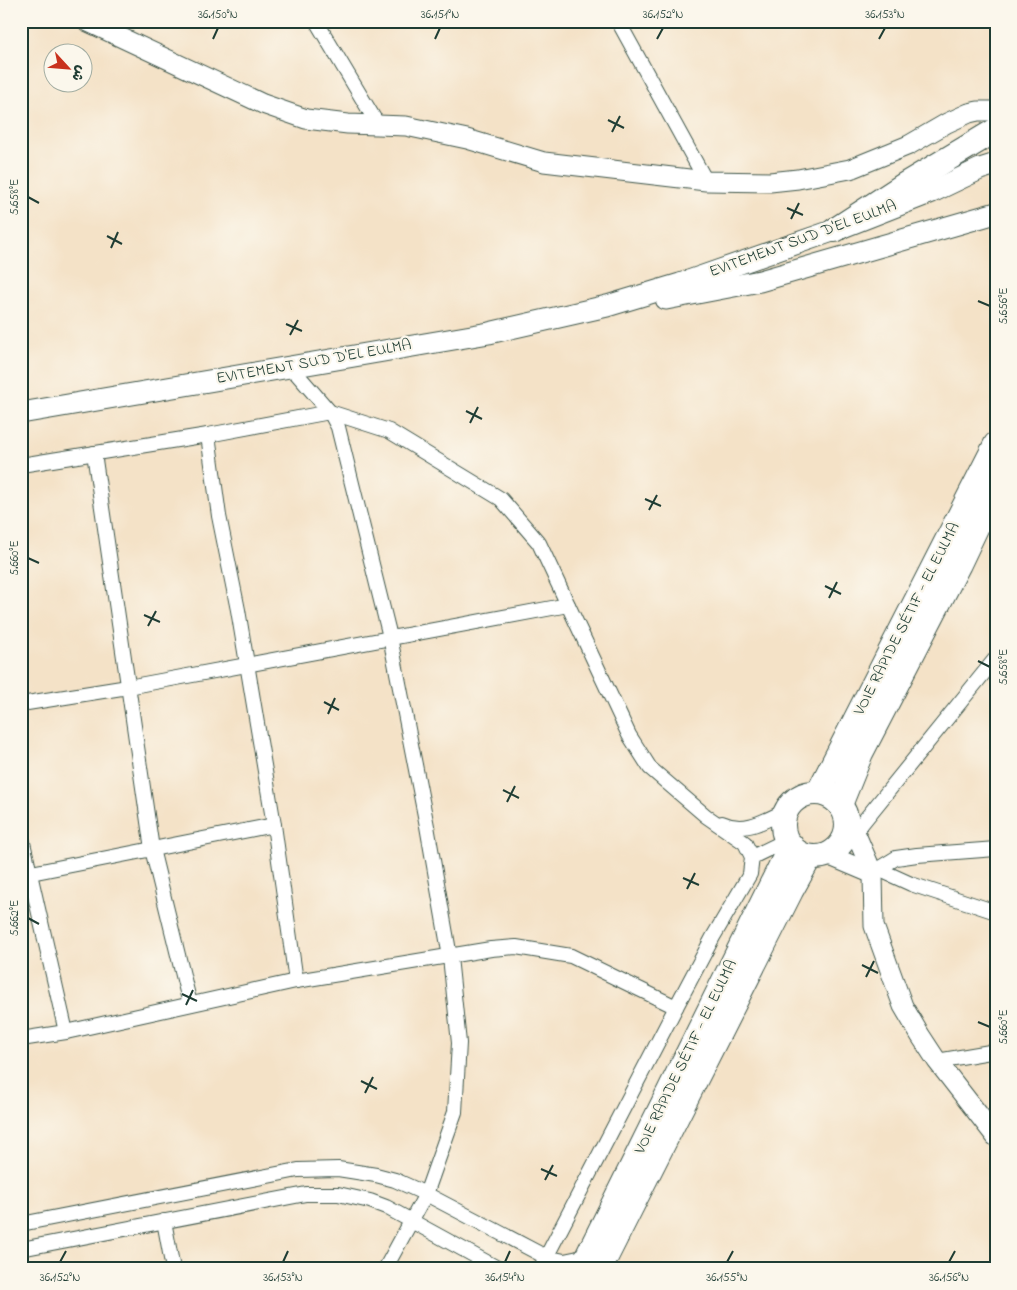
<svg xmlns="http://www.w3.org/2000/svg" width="1017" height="1290" font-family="'Indie Flower','Playpen Sans Arabic',sans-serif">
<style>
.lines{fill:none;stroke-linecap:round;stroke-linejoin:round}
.street-casing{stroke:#3f564a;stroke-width:16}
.secondary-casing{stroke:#3f564a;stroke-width:21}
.primary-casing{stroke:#3f564a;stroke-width:23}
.highway-casing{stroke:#3f564a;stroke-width:26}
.street{stroke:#fff;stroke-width:14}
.secondary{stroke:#fff;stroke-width:19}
.primary{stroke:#fff;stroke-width:21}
.highway{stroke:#fff;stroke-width:24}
.ticks{fill:none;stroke:#1f3d34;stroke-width:2}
.labels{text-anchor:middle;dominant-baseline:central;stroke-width:4.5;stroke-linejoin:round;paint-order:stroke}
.street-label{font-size:16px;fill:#1f3d34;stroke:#fbf7ec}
.neatline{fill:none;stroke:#1f3d34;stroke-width:2}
.ticks-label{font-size:12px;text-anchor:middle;fill:#1f3d34}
</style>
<rect width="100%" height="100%" fill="#fbf7ec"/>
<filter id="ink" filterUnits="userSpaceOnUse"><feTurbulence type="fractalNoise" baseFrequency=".02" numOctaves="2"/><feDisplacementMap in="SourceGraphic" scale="10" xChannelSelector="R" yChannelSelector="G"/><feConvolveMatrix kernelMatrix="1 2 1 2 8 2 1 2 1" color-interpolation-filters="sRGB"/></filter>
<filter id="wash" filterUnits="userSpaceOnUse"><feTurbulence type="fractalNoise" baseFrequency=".0096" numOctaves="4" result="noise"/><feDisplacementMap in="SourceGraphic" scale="20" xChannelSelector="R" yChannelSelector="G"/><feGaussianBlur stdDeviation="1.12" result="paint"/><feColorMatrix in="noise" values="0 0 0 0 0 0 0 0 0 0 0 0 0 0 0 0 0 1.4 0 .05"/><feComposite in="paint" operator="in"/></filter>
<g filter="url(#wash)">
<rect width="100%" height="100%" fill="#f4e2c7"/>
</g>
<g filter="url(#ink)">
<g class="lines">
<defs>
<g id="street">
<path d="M316,21L378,125"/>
<path d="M618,21L706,181"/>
<path d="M290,366L330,412L389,431L501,499L539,543L629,735L650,768L706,816L745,843L752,857L750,874L713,937L676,1007L571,956L516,947L491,949L296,981"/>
<path d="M94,453L152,849L190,1004"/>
<path d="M21,465L208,435L330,412L338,427L390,637L427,826L450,957L459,1043L455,1112L426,1194L385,1269"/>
<path d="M21,704L128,687L568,605"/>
<path d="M722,823C745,834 766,820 787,810"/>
<path d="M855,832L996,658"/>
<path d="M21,834L66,1032"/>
<path d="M752,857L787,840"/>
<path d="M878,869L896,858L917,855L996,849"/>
<path d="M873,874L878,869L911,884L996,912"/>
<path d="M21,875L274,825"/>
<path d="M21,1039L66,1032L296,981L274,825L238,610L219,516L208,435"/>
<path d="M937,1061L996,1051"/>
<path d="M164,1221L173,1269"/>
<path d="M21,1224L298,1170L338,1169L376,1175L395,1180L426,1194L546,1257L564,1261L588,1256"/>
<path d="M21,1249L306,1194H338L370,1201L386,1207L499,1269"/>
<path d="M540,1269L676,1007"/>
</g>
<g id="secondary">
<path d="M86,21L263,104L306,119L348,124L406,126L467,139L544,162L706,181L770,182L798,179L850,169L909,145L947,123L969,113L978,111H996"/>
<path d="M845,815L855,832L873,874L874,926L903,1006L920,1035L937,1061L996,1137"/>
<path d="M828,855L873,874"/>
</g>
<g id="primary">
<path d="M666,299L760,281L996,213"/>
<path d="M21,413L489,333L607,306L680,284L835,230L932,192L980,169L996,164"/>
</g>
<g id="highway">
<path d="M835,230L904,185L996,130"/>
<path d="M818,793L996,444"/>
<circle cx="815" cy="825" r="32"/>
<path d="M840,805L861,753L959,564L996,486"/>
<path d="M581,1269L791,845"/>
<path d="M600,1269L791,891L810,857"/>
</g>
</defs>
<use href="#street" class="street-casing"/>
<use href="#secondary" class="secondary-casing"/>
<use href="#primary" class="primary-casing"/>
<use href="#highway" class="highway-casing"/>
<use href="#street" class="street"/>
<use href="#secondary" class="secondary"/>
<use href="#primary" class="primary"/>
<use href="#highway" class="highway"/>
</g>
</g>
<path class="ticks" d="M213,39L218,28M435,39L440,28M657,39L663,28M879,39L885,28M608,120L624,128M612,132L620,116M28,197L39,203M787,208L803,215M791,219L799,203M107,236L122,244M111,248L118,232M978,301L990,306M286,324L302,331M290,335L298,320M466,411L482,419M470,423L478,407M645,499L661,506M649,510L657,495M28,558L39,563M825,586L841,594M829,598L837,582M144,615L160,622M148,626L156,611M978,661L990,667M324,702L339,710M328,714L335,698M503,790L519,798M507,802L515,786M683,878L699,885M687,889L695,873M28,918L39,924M862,965L878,973M866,977L874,961M182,994L197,1001M186,1005L193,990M978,1022L990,1027M361,1081L377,1089M365,1093L373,1077M541,1169L557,1176M545,1180L553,1165M60,1262L66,1251M283,1262L288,1251M505,1262L510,1251M727,1262L733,1251M949,1262L955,1251"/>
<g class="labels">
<g class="street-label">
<text transform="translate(803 239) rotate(-20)">EVITEMENT SUD D'EL EULMA</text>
<text transform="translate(314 362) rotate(-10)">EVITEMENT SUD D'EL EULMA</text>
<text transform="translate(907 619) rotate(-63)">VOIE RAPIDE SÉTIF - EL EULMA</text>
<text transform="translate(686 1057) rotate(-64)">VOIE RAPIDE SÉTIF - EL EULMA</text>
</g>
</g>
<rect width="1017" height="1290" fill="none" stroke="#fbf7ec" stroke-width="55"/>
<g transform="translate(68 68) rotate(116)"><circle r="24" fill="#fbf7ec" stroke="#a3ada2"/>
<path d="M0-4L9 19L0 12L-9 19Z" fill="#c8321e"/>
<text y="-8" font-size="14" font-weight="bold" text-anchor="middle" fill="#1f3d34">ش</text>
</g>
<rect x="28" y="28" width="962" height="1234" class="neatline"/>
<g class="ticks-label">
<text x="218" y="18">36.150°N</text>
<text x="440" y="18">36.151°N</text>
<text x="663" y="18">36.152°N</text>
<text x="885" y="18">36.153°N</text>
<text transform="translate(14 197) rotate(-90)" y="4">5.658°E</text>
<text transform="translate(1003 306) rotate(-90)" y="4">5.656°E</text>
<text transform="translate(14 558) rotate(-90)" y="4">5.660°E</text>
<text transform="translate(1003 667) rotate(-90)" y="4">5.658°E</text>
<text transform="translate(14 918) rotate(-90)" y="4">5.662°E</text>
<text transform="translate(1003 1027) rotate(-90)" y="4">5.660°E</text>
<text x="60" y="1281">36.152°N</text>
<text x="283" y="1281">36.153°N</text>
<text x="505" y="1281">36.154°N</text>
<text x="727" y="1281">36.155°N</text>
<text x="949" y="1281">36.156°N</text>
</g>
</svg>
